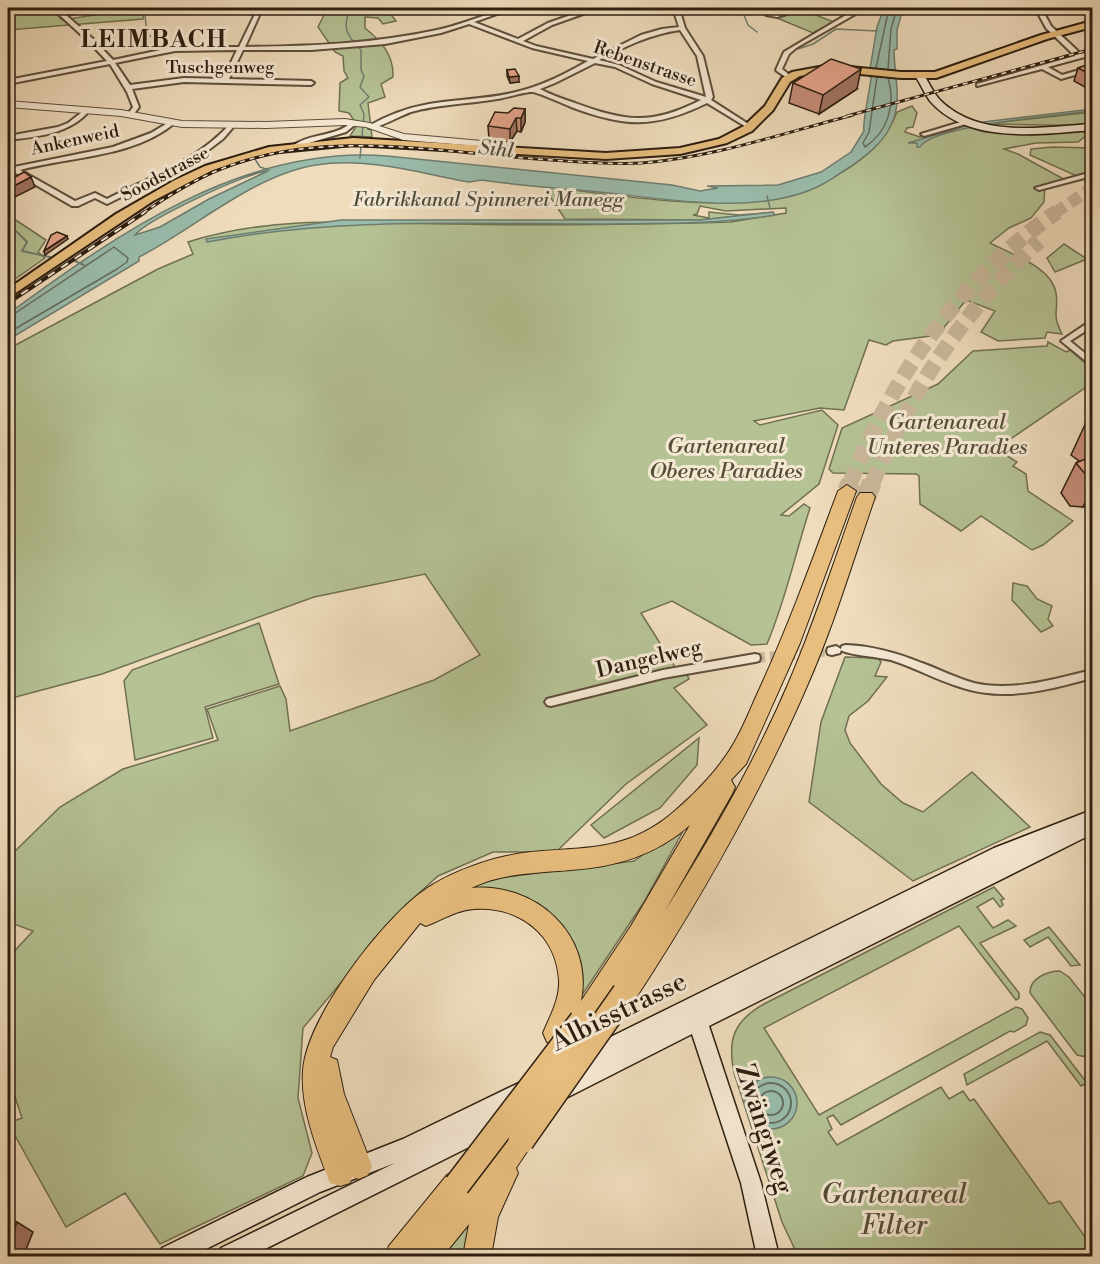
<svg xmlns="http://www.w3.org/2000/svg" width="1100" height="1264" font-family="'Libre Bodoni',serif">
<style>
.green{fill:#b5c294;stroke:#707052;stroke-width:1.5}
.water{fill:#9abcac;stroke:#6e7d6e;stroke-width:1.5;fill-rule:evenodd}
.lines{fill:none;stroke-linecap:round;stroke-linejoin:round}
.shore-far1{stroke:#636d5e;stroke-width:1.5}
.shore{stroke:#636d5e;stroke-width:2}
.stream-far1{stroke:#6e7d6e;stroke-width:1.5}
.stream{stroke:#6e7d6e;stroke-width:2}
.minor-tunnel{stroke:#c8b69a;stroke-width:10;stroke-dasharray:10 5;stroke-linecap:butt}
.motorway-tunnel-far2{stroke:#c8b69a;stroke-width:12;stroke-dasharray:12 6;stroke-linecap:butt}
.motorway-tunnel-far1{stroke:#c8b69a;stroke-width:16;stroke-dasharray:16 8;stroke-linecap:butt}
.motorway-tunnel{stroke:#c8b69a;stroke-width:20;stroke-dasharray:20 10;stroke-linecap:butt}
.minor-casing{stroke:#5d4e3b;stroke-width:4}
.tertiary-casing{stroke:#5d4e3b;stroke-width:2}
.secondary-casing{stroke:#2c1e10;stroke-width:3}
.primary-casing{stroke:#2c1e10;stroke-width:4}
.motorway-casing{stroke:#2c1e10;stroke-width:2}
.minor{fill:#f5e8d3;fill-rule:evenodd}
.tertiary{fill:#f5e8d3;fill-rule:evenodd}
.secondary{fill:#f5e8d3;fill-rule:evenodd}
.primary{fill:#e8be7e;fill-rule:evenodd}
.motorway{fill:#e8be7e;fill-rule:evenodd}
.rail-far1-casing{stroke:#2c1e10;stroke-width:3}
.rail-casing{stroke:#2c1e10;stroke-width:4}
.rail-far1{stroke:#f5e8d3;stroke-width:1.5;stroke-dasharray:5;stroke-linecap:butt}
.rail{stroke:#f5e8d3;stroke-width:2;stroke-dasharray:8;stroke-linecap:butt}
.motorway-bridge-casing{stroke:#2c1e10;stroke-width:28;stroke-linecap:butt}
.motorway-bridge{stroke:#e8be7e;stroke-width:25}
.wall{fill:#c68d78;stroke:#2c1e10;stroke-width:1.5}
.shaded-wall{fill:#a17362;stroke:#2c1e10;stroke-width:1.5}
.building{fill:#e6a48c;stroke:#2c1e10;stroke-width:1.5}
.labels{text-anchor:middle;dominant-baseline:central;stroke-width:6;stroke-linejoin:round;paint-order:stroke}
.far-street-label{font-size:18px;fill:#2c1e10;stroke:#f5e8d3}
.far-water-label{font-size:20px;font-style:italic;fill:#4d4d3f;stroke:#f5e8d3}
.park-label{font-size:22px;font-style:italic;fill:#554f38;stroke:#f5e8d3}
.street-label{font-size:22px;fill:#2c1e10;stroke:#f5e8d3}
.far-district-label{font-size:24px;font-weight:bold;letter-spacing:1.5px;fill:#2c1e10;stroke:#f5e8d3}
.near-street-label{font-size:27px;fill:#2c1e10;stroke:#f5e8d3}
.near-park-label{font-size:27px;font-style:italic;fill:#554f38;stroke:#f5e8d3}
</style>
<rect width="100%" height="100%" fill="#efdcbc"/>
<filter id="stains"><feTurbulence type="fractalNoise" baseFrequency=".00333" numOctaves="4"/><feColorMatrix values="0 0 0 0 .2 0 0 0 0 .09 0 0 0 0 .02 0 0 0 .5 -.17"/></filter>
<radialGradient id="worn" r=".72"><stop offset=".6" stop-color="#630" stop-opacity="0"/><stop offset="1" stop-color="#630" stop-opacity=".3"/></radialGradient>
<g class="green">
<path d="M8,8H51L62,20L101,14L97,8L73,13L74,15L69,16L57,8H145L143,19L8,30Z"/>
<path d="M205,8H386L396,21L383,24L378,18L365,17V28C381,41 394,55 393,77L381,84L385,97L368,103L372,137L350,136L357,125L349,113L339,111L340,83L348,78L344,71L343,56L335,52L318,27L324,15L319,10Z"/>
<path d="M803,10L834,22L813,33L777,18Z"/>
<path d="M912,106L917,113L913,127L907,128L905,132L920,137L961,125L984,132L1078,129L1087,135L1078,142L1036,143L1004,149L1018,154L1067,181L1045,185L1044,202L1031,218L1009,228L990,243C1011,254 1052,267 1056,293C1059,313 1051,312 1062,334L1047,332L1045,338L998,341L981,332L995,311L966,300L938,335L893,341L886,345L869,340L844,410L820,408L754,421L760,425L822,410L838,425L819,484L781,515L789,516L804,504L810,508C795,554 786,599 767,644L751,645L672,601L641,613L675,667L686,672L689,679L674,688L707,725L626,784L556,852H493L438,876L406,905L303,1028L298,1098L312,1153L303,1176L160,1244L125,1193L66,1227L8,1123L22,1118L8,1076V958L33,931L14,924L8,929V858L60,807L123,769L218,740L207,709L280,686L286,699L290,731L434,680L480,655L425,574L314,597L102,674L8,699V349L158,269L193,254L188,242C276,214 368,223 459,224C538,226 617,224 696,223L731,222L786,213V208L726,211L700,206L697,214L693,215L709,218V212L739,215L766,213L700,220L565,219L547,192L551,187C615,196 728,212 789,196C810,191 828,181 847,169C870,154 887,138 897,112Z"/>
<path d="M1092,112V126L993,124L1002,122Z"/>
<path d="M1052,147L1092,148V173L1081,178L1030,155L1031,149Z"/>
<path d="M8,215L46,240L38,252L45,258L8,284Z"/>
<path d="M1064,244L1087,259L1055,272L1047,258Z"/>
<path d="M1048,342L1066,352L1070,350L1092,369V383L996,449L1017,462L1013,466L1026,474L1028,491L1073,521L1043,545L1032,550L981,516L961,531L920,504L919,476L916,474L833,473L829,469L842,428L938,384L973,351L1047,346Z"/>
<path d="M1013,583L1027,586L1037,599L1052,606L1048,619L1053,626L1041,632L1012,600Z"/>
<path d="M259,623L279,684L205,707L213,738L135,760L124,681L132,670Z"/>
<path d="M845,657L878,658L881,662L875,676L887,677L868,701L849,716L845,730L850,743L881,784L903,803L923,812L972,772L1030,827L913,881L809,802L821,722Z"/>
<path d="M699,738L697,765L660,808L604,838L591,825Z"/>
<path d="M682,833L644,902L572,1010L547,913L450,896L473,881L634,861L668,837Z"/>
<path d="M994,887L1004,899L1001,900L1003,905L1000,907L993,898L977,907L993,928L1008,920L1016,926L980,943L1019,993V998L1016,1000L959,926L764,1028L819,1115L1016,1007L1022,1009L1028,1018L1026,1025L1014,1032L1010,1031L841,1125L833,1115L827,1118L832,1129L828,1132L837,1145L941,1087L949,1099L963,1091L970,1101L974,1099L1049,1204L1060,1201L1092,1247V1256H798L782,1222L734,1073C727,1039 734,1021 764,1004Z"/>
<path d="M1049,927L1080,965L1071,966L1048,937L1030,947L1024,940Z"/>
<path d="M1060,971L1069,977L1092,1006V1058L1077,1055L1030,993C1029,979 1047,971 1060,971Z"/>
<path d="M1040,1032L1050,1035L1087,1083L1081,1086L1047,1041L967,1085L964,1074Z"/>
<path d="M477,1213L470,1256H442Z"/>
</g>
<g class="water">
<path d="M884,8H903L897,30V49L894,50C894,75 903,101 891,125C883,143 866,156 850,167C841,172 833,179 823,184C762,217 666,199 599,192C560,188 521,186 482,180L469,182C419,173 368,157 316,165C253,175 194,229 139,257V261L8,340V314C120,232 244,145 387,156L672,185L700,191L718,188L707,186L778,185L821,172L851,152L864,131C862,123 870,90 871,78L869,75L877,27ZM268,171L209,199L160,227L135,235C148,219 248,172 268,171Z"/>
<path d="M1092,109V111C1064,115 932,125 920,147H917V143H908L975,123Z"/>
<path d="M773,212L775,215C716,225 657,223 597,224C467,224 335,217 207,242L206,239L341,220H700Z"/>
<circle cx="771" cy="1103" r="26"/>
</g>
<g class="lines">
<g class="shore-far1">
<path d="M876,68L889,8"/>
<path d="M888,69L891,29L897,8"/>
<path d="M877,77L869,132L863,143L865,147C888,132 896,104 888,78"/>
<path d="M8,318L114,247L128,258L127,262L117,269L8,333"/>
</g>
<g class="shore">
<circle cx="771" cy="1103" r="20"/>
<circle cx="771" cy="1103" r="12"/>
</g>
<g class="stream-far1">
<path d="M144,8L147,32L161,48"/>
<path d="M351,8C341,27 347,36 361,50V70L364,76L360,87L369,97L360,105L364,114L360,158"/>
<path d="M741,8L748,25L757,32"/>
<path d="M798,49L813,44L836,29L877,31"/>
<path d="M255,159L260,167L269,170"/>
<path d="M767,196L770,208"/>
</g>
<g class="stream">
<path d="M8,223L27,242L22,251L50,257"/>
<path d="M75,261L84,265"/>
</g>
<path class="minor-tunnel" d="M755,658L832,651"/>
<path class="motorway-tunnel-far2" d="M1055,213L1092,188"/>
<g class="motorway-tunnel-far1">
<path d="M850,484C892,377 961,277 1057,212"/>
<path d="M872,484C913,387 962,313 1039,241"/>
</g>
<g class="motorway-tunnel">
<path d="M847,491L851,482"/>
<path d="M866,497L872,482"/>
</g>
<defs>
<g id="minor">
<path d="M52,8H58L93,39L113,60L175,47H239L256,12L200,10L197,8L262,9L245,47C310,46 373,44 437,30C460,25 484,15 507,8H514L474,22L518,39L548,23L591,8H598L597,9L552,25L523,41L536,46L593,59L641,35L662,29L679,27L673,8H679L685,28L703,56L713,97L711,100L753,127L748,128L707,103C654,129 625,127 571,107C565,104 536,92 533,92C527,91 505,98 497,99C468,104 439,104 411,112C399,116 378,129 369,128V126C388,115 407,108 429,104C458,99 488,99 516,92C542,86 565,74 588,61L532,48L469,24L441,33L385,44L311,50H243L229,79L311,81L314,83L311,85L184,82L132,89L139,107L133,115L131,116L128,114L133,107L127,92L110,64L8,84V80L107,61L89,42ZM680,30L697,56L706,97L656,82L619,65L599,60C626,46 651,34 680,30ZM237,50L223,79L184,78L130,85L115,63L175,51ZM595,63L615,67L652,84L701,100C652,125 626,122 575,103C563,99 551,95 540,89L555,83Z"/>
<path d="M798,8H806L777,17L766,15Z"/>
<path d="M831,8H838L851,12L860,8H866L796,48L789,54L782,69L791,76V78H787L777,71L776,70L784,52L846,15Z"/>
<path d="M1031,8H1037L1044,13L1051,26L1081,54L1092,51V55L1048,67L1062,75L1090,67L1092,68V70L1061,79L1042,69L977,86V84L1075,56L1046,28L1039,15Z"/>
<path d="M86,109L89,111C70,134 36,137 8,140V136L58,127L68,123Z"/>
<path d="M171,121L176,122C134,158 71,156 20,170L75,201L95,193L107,199C150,177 197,161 230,124L235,125L223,139L194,161L107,204L95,198L78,206H72L12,171L8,170V166L14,167L113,147L151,133Z"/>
<path d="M964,121L966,122V124L924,136L921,134Z"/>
<path d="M352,122L357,123L346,132L299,146L294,145C311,133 336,137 352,122Z"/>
<path d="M1092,172V176L1039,190L1035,188Z"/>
<path d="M1089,322H1092V327L1070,341L1092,359V366L1061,341Z"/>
<path d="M846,645C873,646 897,653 922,663C939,669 956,678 974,683C1012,692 1055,679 1092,670V678C1049,690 1004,702 960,687C936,680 914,667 891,660C879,657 848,655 841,650L840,653L832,655L828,654L827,651L828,648L836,646L841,649L842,646Z"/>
<path d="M755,654L759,655L760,658L759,661L755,662L663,678L551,706L547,705L545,702L547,699L663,670Z"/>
</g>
<path id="tertiary" d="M8,101L121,110L182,121L266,122L345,119L370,123L404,134L493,142L508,150L504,153L491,147L403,140L366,127L345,125L266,128L182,127L121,116L8,107Z"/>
<g id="secondary">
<path d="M918,75H924C929,83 933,92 939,99C978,139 1042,127 1092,124V130C1042,134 968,145 930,101C925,94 921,85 916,77Z"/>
<path d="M1092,810V834L709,1026L761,1183L779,1256H757L741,1183L692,1034L568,1097L561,1100L554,1097L551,1090L554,1083L577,1072L572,1070L569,1063L572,1056L994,848Z"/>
<path d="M525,1080L532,1083L535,1090L532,1097L504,1111L509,1113L512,1120L509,1127L251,1256H218L221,1248L395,1163L320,1192L192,1256H159L162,1248L307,1177L403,1139Z"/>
</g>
<path id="primary" d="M1092,21V27L1047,39L936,78H901L830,71L800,76L790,82L773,110L752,131L727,143L680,154L606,159L353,145L269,153L213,170L153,201L8,298V289L116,214L175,180L205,166L269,147L353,138L606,153L680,148L719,139L744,126L765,106L782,78L792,72L830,65L901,72H935L1041,35Z"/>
<g id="motorway">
<path d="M847,485L856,491L800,643L746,764L731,780L735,787L732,794L665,911C711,837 755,762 789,682C815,621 835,559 857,497L860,493H872L875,497C853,560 834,625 807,686C759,797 699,901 634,1001L625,1005L616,1001L613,995L591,1030L582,1033L572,1026L565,1042L556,1045L547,1042L543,1033C550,1016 560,999 559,980C556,934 519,906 474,909C456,910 442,920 426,926L420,923L374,980L333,1047L330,1057L337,1060L344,1094L372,1166L368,1175L359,1179L352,1177L350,1183L340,1186L330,1183C317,1149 300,1107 303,1070C307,1018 379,925 419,894C441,877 467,867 494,859C563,840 616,864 677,809C698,791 721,766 734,743C744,726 751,707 759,690C789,625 813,558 838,491ZM690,825L631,926L581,1001C594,934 535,882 471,888C502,873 537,873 571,870C616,867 656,855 690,825Z"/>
<path d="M521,1128L530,1132L534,1141L516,1168L518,1173L498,1217L491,1256H463L469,1224L443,1256H385L389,1246L447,1175L457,1171L467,1175L469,1182L512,1132Z"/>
</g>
</defs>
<use href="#minor" class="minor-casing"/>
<use href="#tertiary" class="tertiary-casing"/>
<use href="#secondary" class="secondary-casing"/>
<use href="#primary" class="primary-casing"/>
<use href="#motorway" class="motorway-casing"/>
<use href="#minor" class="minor"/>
<use href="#tertiary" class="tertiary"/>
<use href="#secondary" class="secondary"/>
<use href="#primary" class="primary"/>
<use href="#motorway" class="motorway"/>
<defs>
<g id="rail-far1">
<path d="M847,116L1092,49"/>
<path d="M143,213C168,196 193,180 221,169C320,129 434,151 536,159C571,161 606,165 641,163C712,158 784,133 853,115"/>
</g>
<path id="rail" d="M8,303L145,212"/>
</defs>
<use href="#rail-far1" class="rail-far1-casing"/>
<use href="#rail" class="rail-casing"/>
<use href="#rail-far1" class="rail-far1"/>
<use href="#rail" class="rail"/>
<defs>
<g id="motorway-bridge">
<path d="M521,1141L625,993"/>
<path d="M457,1185L582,1021"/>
</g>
</defs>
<use href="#motorway-bridge" class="motorway-bridge-casing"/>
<use href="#motorway-bridge" class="motorway-bridge"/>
</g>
<g class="wall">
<path d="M1092,63V91L1074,81L1078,68Z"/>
<path d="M507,70L519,82L510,83L507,76Z"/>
<path d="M793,83L857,89L819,114L789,103Z"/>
<path d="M525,109V122L521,132L517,131L510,142L489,139L488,126Z"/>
<path d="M1092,416V503L1083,507L1070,506L1061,493L1076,463L1079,461L1071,455L1088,418Z"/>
</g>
<g class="shaded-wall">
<path d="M861,69L857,89L819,114L823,95Z"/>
<path d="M519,76V82L510,83L509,77Z"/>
<path d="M525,109V122L521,132V118Z"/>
<path d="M516,118L517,131L510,142V129Z"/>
<path d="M31,177L35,187L11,199L8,189Z"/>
<path d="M67,236L68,239L45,255L44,251Z"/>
<path d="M1092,488V503L1083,507Z"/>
<path d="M8,1208L12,1211L8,1223Z"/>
<path d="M17,1222L33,1232L23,1257H8V1244Z"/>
</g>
<g class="building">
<path d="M831,59L861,69L823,95L793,83Z"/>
<path d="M1092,63V75L1078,68Z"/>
<path d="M515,69L519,76L509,77L507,70Z"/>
<path d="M514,108L525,109L521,118H516L510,129L488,126L495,112L508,113Z"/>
<path d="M24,172L31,177L8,189V181Z"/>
<path d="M57,232L67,236L44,251L51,235Z"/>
<path d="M1092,416V430L1085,424L1091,421L1088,418Z"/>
<path d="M1092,456V476L1086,475L1076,463Z"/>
<path d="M8,1220L17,1222L8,1244Z"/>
</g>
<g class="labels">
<g class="far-street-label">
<text transform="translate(645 64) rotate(19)">Rebenstrasse</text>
<text x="220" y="67">Tuschgenweg</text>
<text transform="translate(75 140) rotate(-12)">Ankenweid</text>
<text transform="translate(165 174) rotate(-28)">Soodstrasse</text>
</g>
<g class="far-water-label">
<text transform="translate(496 150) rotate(6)">Sihl</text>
<text x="488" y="200">Fabrikkanal Spinnerei Manegg</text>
</g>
<g class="park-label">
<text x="947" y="422">Gartenareal<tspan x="947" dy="25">Unteres Paradies</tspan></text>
<text x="726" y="446">Gartenareal<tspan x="726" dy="25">Oberes Paradies</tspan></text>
</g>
<g class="street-label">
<text transform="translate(649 659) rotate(-13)">Dangelweg</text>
</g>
<g class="far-district-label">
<text x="154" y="40">LEIMBACH</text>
</g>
<g class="near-street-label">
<text transform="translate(619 1012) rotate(-26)">Albisstrasse</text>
<text transform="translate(764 1129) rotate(72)">Zwängiweg</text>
</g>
<g class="near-park-label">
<text x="894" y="1195">Gartenareal<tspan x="894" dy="31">Filter</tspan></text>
</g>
</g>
<rect width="1100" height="1264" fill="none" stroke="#efdcbc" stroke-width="30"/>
<rect x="9" y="9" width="1082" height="1246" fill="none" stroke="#2c1e10" stroke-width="3"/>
<rect x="15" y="15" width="1070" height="1234" fill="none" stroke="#2c1e10" stroke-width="1.5"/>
<rect width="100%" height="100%" filter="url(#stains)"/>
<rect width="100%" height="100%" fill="url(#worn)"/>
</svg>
